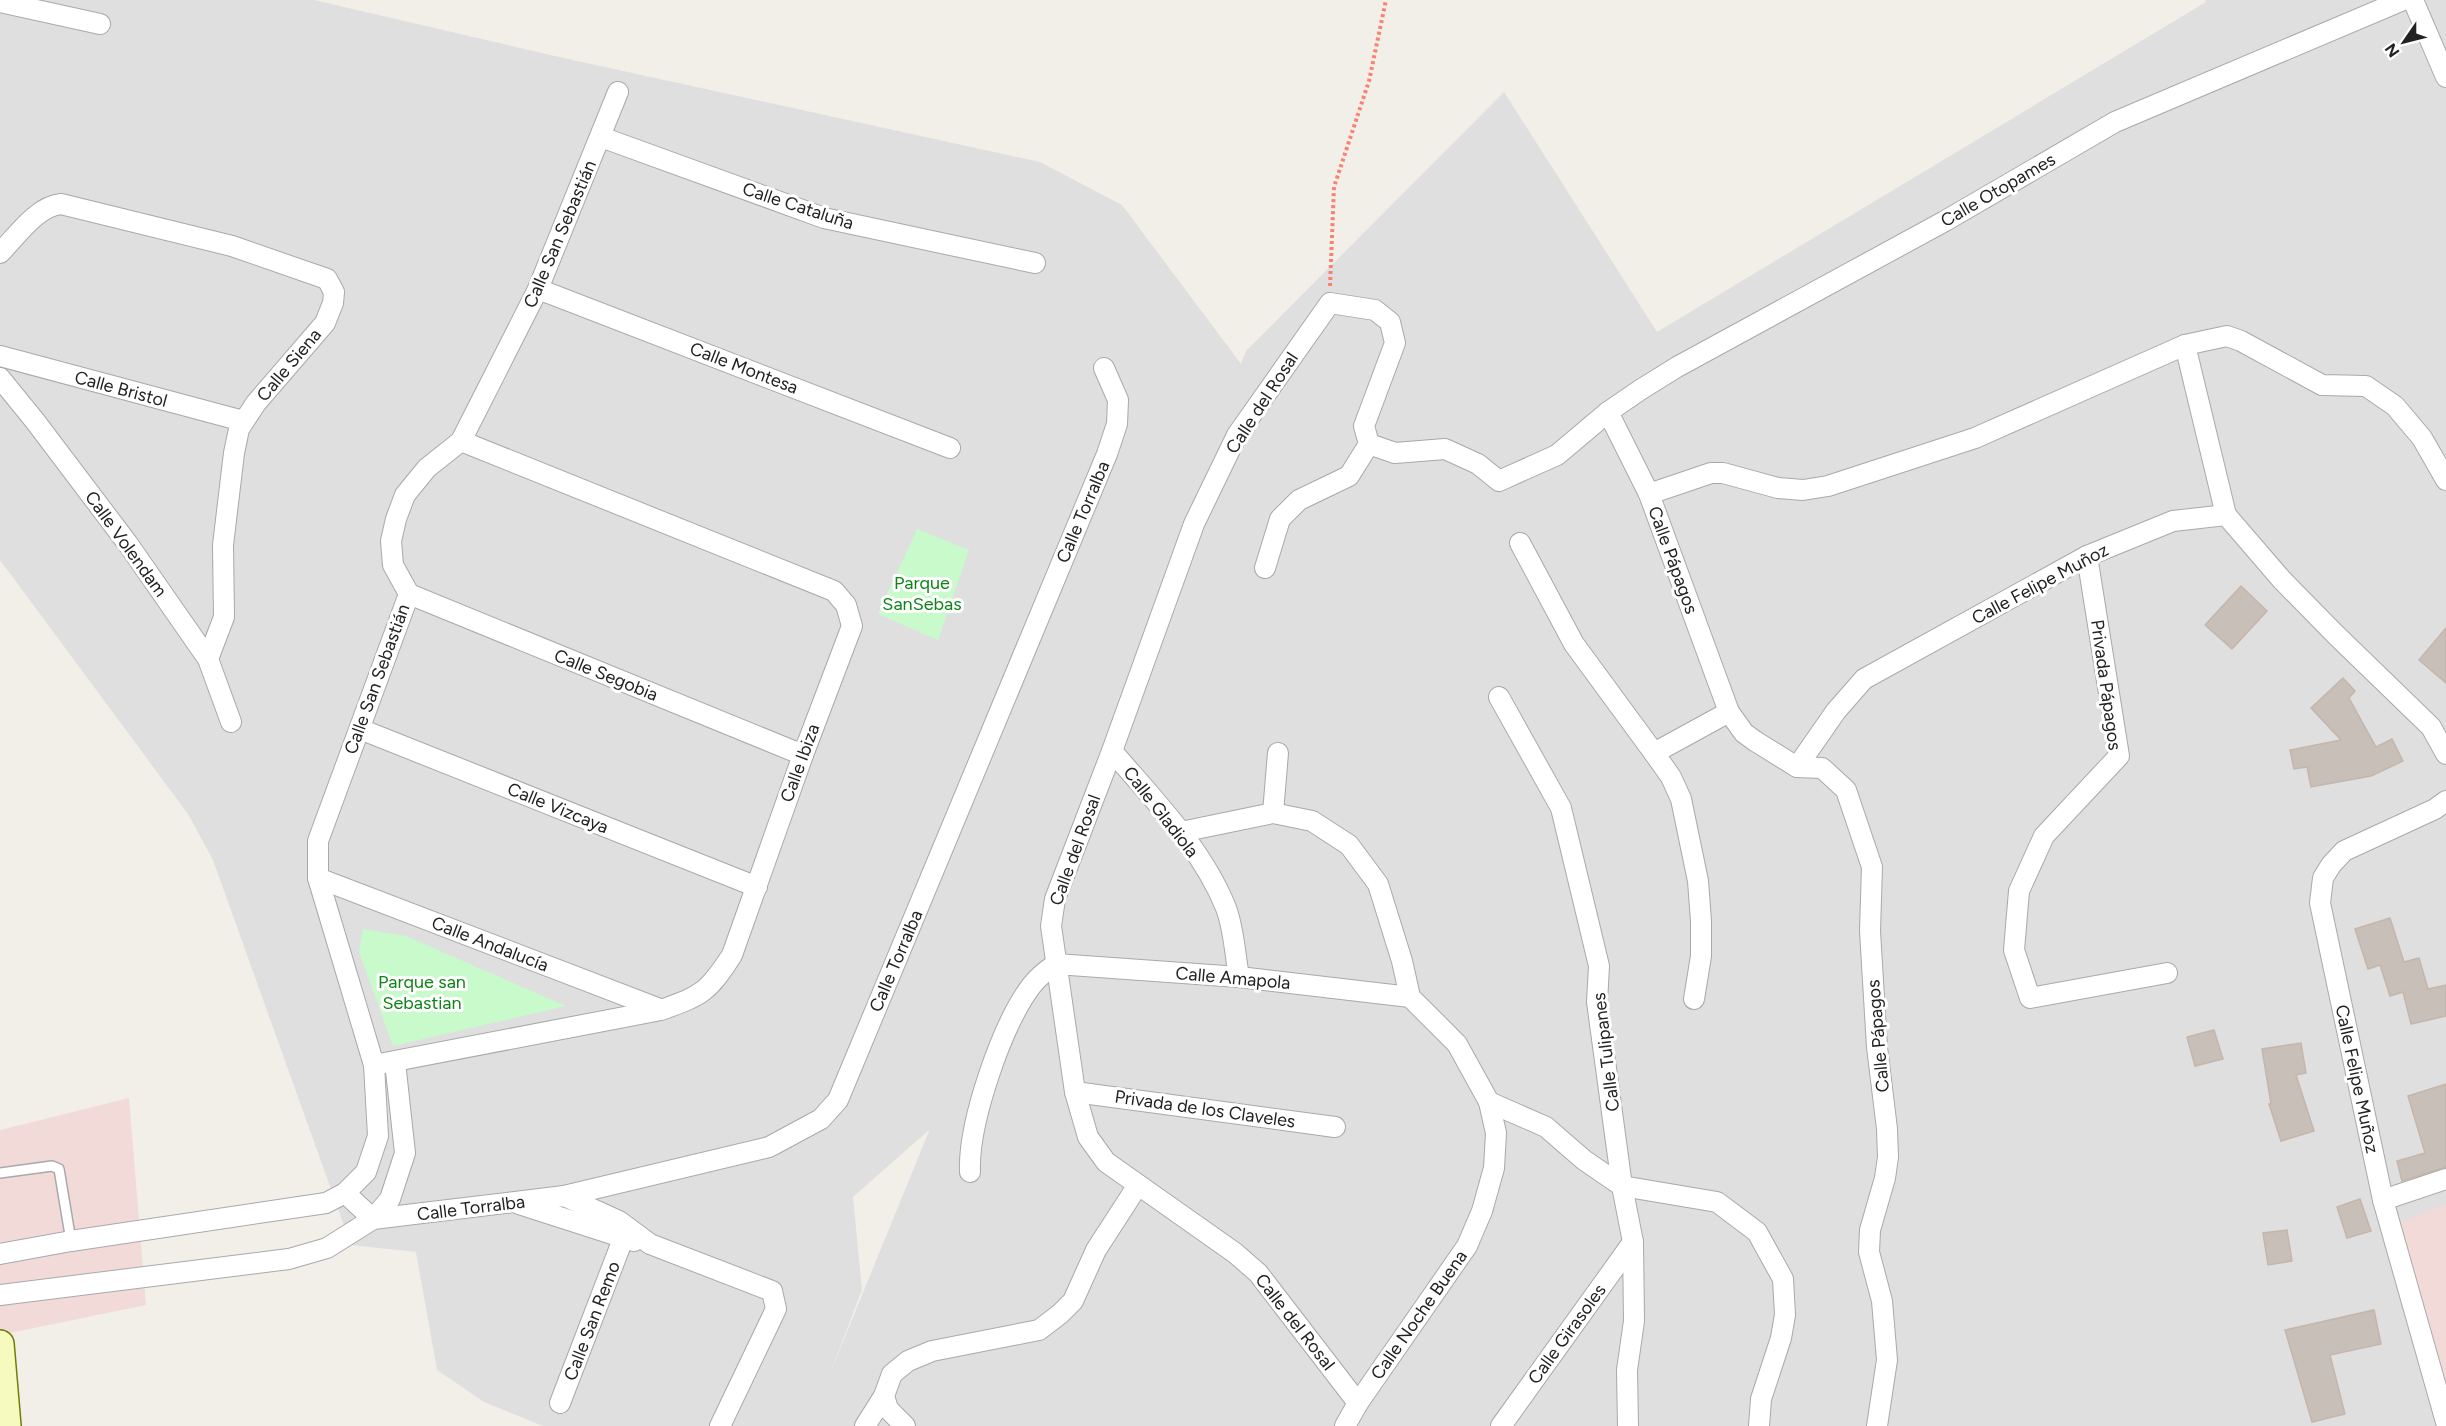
<svg xmlns="http://www.w3.org/2000/svg" width="2446" height="1426" font-family="Figtree,sans-serif">
<style>
.residential{fill:#e0dfdf;fill-rule:evenodd}
.commercial{fill:#f2dad9}
.park{fill:#c8facc}
.building{fill:#c7bfb8;stroke:#c4b6ab;stroke-width:1.5}
.lines{fill:none;stroke-linecap:round;stroke-linejoin:round}
.lane-casing{stroke:#a9a9a9;stroke-width:12}
.street-casing{stroke:#a9a9a9;stroke-width:22}
.secondary-casing{stroke:#707d05;stroke-width:30}
.path{stroke:#fa8072;stroke-width:4;stroke-dasharray:3 3;stroke-linecap:butt}
.lane{stroke:#fff;stroke-width:9}
.street{stroke:#fff;stroke-width:20}
.secondary{stroke:#f7fabf;stroke-width:27}
.labels{text-anchor:middle;dominant-baseline:central;stroke-width:6;stroke-linejoin:round;paint-order:stroke}
.street-label{font-size:18px;fill:#222;stroke:#fff}
.park-label{font-size:18px;fill:#0c8416;stroke:#fff}
</style>
<rect width="100%" height="100%" fill="#f2efe9"/>
<path class="residential" d="M0,0H314L559,57L1040,162L1122,205L1241,364L1246,351L1504,92L1657,332L2206,2L2205,0H2446V1426H543L484,1402L437,1370L416,1252L351,1245L213,860L188,814L0,560ZM929,1130V1131L829,1376L862,1290L853,1197Z"/>
<g class="commercial">
<path d="M129,1098L146,1305L0,1335V1130Z"/>
<path d="M2446,1204V1390L2400,1222Z"/>
</g>
<g class="park">
<path d="M917,529L969,550L938,640L878,614Z"/>
<path d="M363,929L406,936L566,1006L393,1046L359,952Z"/>
</g>
<g class="building">
<path d="M2241,586L2267,611L2232,649L2205,625Z"/>
<path d="M2446,628V683L2419,660Z"/>
<path d="M2343,678L2355,691L2349,698L2376,747L2392,739L2403,761L2371,776L2311,787L2307,767L2294,769L2290,750L2341,740L2311,708Z"/>
<path d="M2390,918L2404,962L2419,958L2428,989L2446,985V1016L2411,1024L2403,992L2390,996L2380,965L2368,969L2355,929Z"/>
<path d="M2214,1030L2223,1059L2195,1066L2187,1037Z"/>
<path d="M2301,1043L2306,1073L2296,1075L2314,1131L2281,1141L2269,1104H2271L2262,1049Z"/>
<path d="M2446,1084V1167L2402,1181L2397,1161L2425,1153L2408,1096Z"/>
<path d="M2360,1199L2371,1231L2347,1238L2337,1207Z"/>
<path d="M2287,1230L2292,1261L2268,1265L2263,1233Z"/>
<path d="M2374,1310L2381,1344L2330,1355L2345,1414L2312,1422L2285,1330Z"/>
</g>
<g class="lines">
<defs>
<path id="lane" d="M0,1173L52,1166L59,1169L71,1241"/>
<g id="street">
<path d="M2413,0L2446,77"/>
<path d="M0,2L100,24"/>
<path d="M601,137L824,218L1035,263"/>
<path d="M0,253C16,237 37,206 61,204L232,246L327,279L334,292L333,303L325,323L256,403L239,429L234,453L223,545L224,617L208,659"/>
<path d="M538,289L950,448"/>
<path d="M2185,345L2226,515"/>
<path d="M0,356L243,421"/>
<path d="M0,378L35,421L128,544L208,659L231,722"/>
<path d="M1608,412L1649,494L1729,712L1744,733L1755,741L1797,767L1822,768L1846,790L1872,867L1870,931L1877,1047L1887,1129L1888,1157L1885,1178L1870,1230L1869,1252L1882,1301L1887,1360L1877,1426"/>
<path d="M1369,444L1395,453L1445,449L1478,464L1499,481L1557,455L1608,412L1640,390L1677,367L1945,221L2115,122L2403,0"/>
<path d="M1649,494L1711,473H1723L1778,488L1803,490L1828,486L1975,438L2185,345L2227,336L2241,341L2322,385L2366,386L2395,406L2422,438L2446,480"/>
<path d="M1520,543L1574,644L1654,753L1671,777L1681,799L1698,881L1701,921V956L1694,999"/>
<path d="M2087,556L2119,756L2044,836L2019,891L2014,950L2030,998L2167,973"/>
<path d="M1265,568L1280,519L1299,500L1349,476L1369,444L1364,426L1395,343L1390,322L1375,310L1330,303L1237,435L1194,524L1112,751L1055,899L1051,926L1075,1092L1088,1137L1106,1162L1235,1253L1258,1273L1358,1403"/>
<path d="M409,594L803,755"/>
<path d="M1499,697L1561,808L1599,966L1597,1002L1622,1186L1633,1242L1634,1321L1627,1370L1628,1426"/>
<path d="M360,729L757,887"/>
<path d="M1112,751C1153,799 1202,848 1226,908C1234,929 1235,955 1239,977"/>
<path d="M1654,753L1729,712"/>
<path d="M1797,767L1836,711L1864,679L2087,556L2173,521L2226,515L2282,580L2335,634L2431,727L2446,754"/>
<path d="M2446,801L2435,809L2344,851L2331,865L2323,878L2320,903L2383,1200L2446,1422"/>
<path d="M1273,813L1278,753"/>
<path d="M1181,832L1273,813L1312,821L1349,845L1378,884L1402,961L1410,997L1457,1044L1489,1102L1496,1133L1494,1168L1482,1211L1467,1246L1358,1403L1345,1426"/>
<path d="M318,878L660,1009"/>
<path d="M374,1065L661,1010C703,995 708,992 732,955L803,755L852,626L846,605L834,591L461,441"/>
<path d="M1075,1092L1335,1127"/>
<path d="M1489,1102L1546,1127L1584,1160L1622,1186L1717,1202L1757,1232L1783,1279L1785,1315L1781,1338L1761,1399L1759,1426"/>
<path d="M970,1172C968,1123 1002,1024 1032,985C1039,976 1047,970 1056,964L1239,977L1410,997"/>
<path d="M345,1193L373,1219L564,1196L769,1147L821,1119L838,1100L1107,454L1117,424L1118,400L1104,368"/>
<path d="M564,1196L619,1221L650,1244L772,1291L776,1309L720,1426"/>
<path d="M2383,1200L2446,1179"/>
<path d="M519,1204L634,1241"/>
<path d="M0,1254L71,1241L326,1203L345,1193L366,1172L378,1136L374,1065L318,878V841L409,594L393,565L391,541L396,519L405,495L427,468L461,441L538,289L618,92"/>
<path d="M0,1295L289,1259L327,1248L373,1219L390,1199L405,1153L395,1062"/>
<path d="M884,1396L888,1409L905,1426"/>
<path d="M560,1403L623,1239"/>
<path d="M865,1426L884,1396L892,1374L908,1361L932,1351L1039,1330L1060,1314L1073,1301L1096,1250L1138,1185"/>
<path d="M1501,1426L1633,1242"/>
</g>
<path id="secondary" d="M0,1344L7,1426"/>
</defs>
<use href="#lane" class="lane-casing"/>
<use href="#street" class="street-casing"/>
<use href="#secondary" class="secondary-casing"/>
<path class="path" d="M1330,286L1334,187L1369,81L1386,0"/>
<use href="#lane" class="lane"/>
<use href="#street" class="street"/>
<use href="#secondary" class="secondary"/>
</g>
<g class="labels">
<g class="street-label">
<text transform="translate(1998 190) rotate(-30)">Calle Otopames</text>
<text transform="translate(798 206) rotate(18)">Calle Cataluña</text>
<text transform="translate(560 234) rotate(-67)">Calle San Sebastián</text>
<text transform="translate(289 365) rotate(-50)">Calle Siena</text>
<text transform="translate(744 368) rotate(21)">Calle Montesa</text>
<text transform="translate(121 389) rotate(15)">Calle Bristol</text>
<text transform="translate(1262 403) rotate(-57)">Calle del Rosal</text>
<text transform="translate(1083 512) rotate(-67)">Calle Torralba</text>
<text transform="translate(126 544) rotate(54)">Calle Volendam</text>
<text transform="translate(1673 560) rotate(70)">Calle Pápagos</text>
<text transform="translate(2040 584) rotate(-28)">Calle Felipe Muñoz</text>
<text transform="translate(606 675) rotate(22)">Calle Segobia</text>
<text transform="translate(377 679) rotate(-70)">Calle San Sebastián</text>
<text transform="translate(2106 685) rotate(82)">Privada Pápagos</text>
<text transform="translate(800 763) rotate(-70)">Calle Ibiza</text>
<text transform="translate(558 808) rotate(22)">Calle Vizcaya</text>
<text transform="translate(1161 812) rotate(52)">Calle Gladiola</text>
<text transform="translate(1075 850) rotate(-70)">Calle del Rosal</text>
<text transform="translate(490 944) rotate(21)">Calle Andalucía</text>
<text transform="translate(896 961) rotate(-67)">Calle Torralba</text>
<text transform="translate(1233 978) rotate(5)">Calle Amapola</text>
<text transform="translate(1878 1036) rotate(-95)">Calle Pápagos</text>
<text transform="translate(1606 1052) rotate(-97)">Calle Tulipanes</text>
<text transform="translate(2357 1079) rotate(78)">Calle Felipe Muñoz</text>
<text transform="translate(1205 1109) rotate(8)">Privada de los Claveles</text>
<text transform="translate(471 1208) rotate(-7)">Calle Torralba</text>
<text transform="translate(1419 1315) rotate(-55)">Calle Noche Buena</text>
<text transform="translate(592 1321) rotate(-69)">Calle San Remo</text>
<text transform="translate(1295 1322) rotate(52)">Calle del Rosal</text>
<text transform="translate(1567 1334) rotate(-54)">Calle Girasoles</text>
</g>
<g class="park-label">
<text x="922" y="583">Parque<tspan x="922" dy="21">SanSebas</tspan></text>
<text x="422" y="982">Parque san<tspan x="422" dy="21">Sebastian</tspan></text>
</g>
</g>
<g transform="translate(2404 42) rotate(235)" stroke="#ffffff" stroke-width="4.5" paint-order="stroke">
<path d="M0-4.5L10 22L0 15L-10 22Z" fill="#222222"/>
<text y="-9" font-size="16" font-weight="bold" text-anchor="middle" fill="#222222">N</text>
</g>
</svg>
